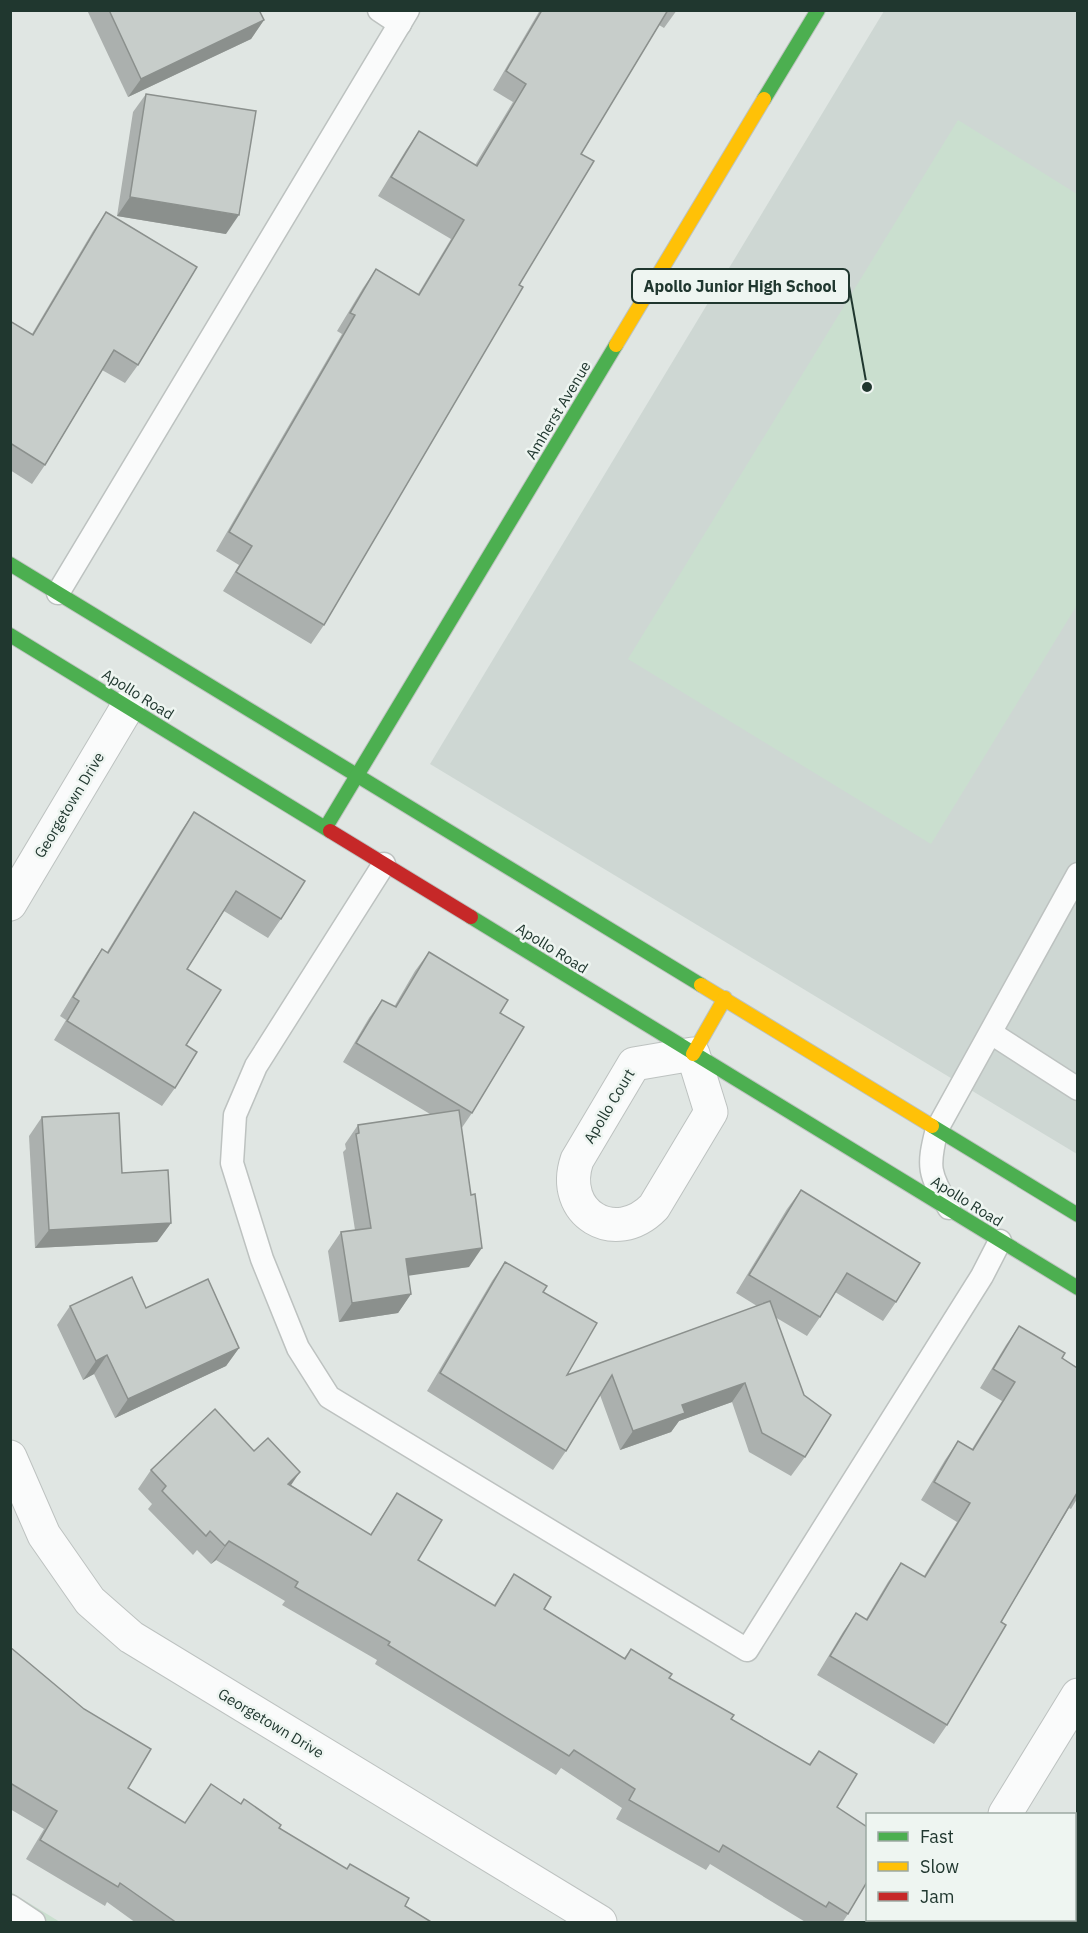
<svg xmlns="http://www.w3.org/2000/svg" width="1088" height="1933" font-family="'IBM Plex Sans',sans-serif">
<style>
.built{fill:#ced7d3}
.green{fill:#cadfcf}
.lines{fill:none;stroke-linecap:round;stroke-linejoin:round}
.lane-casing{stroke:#bdc2c0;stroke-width:25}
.street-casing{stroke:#bdc2c0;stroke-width:35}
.fast-casing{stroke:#bdc3c0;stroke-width:16}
.slow-casing{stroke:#bdc3c0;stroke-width:16}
.jam-casing{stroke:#bdc3c0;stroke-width:16}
.lane{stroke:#fafbfb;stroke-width:22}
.street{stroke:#fafbfb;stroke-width:33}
.fast{stroke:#4caf50;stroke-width:14}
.slow{stroke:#ffc107;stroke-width:14}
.jam{stroke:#c62828;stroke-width:14}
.wall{fill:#abb0ae}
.shaded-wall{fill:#8b908d}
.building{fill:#c7cdca;stroke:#8b908d;stroke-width:1.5}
.labels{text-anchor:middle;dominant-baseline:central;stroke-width:5;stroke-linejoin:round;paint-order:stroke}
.street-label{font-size:15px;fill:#20372f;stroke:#eef5f1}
.leader{fill:none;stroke:#20372f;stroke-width:2}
.callout-dot{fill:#20372f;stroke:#eef5f1;stroke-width:2}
.callout{fill:#eef5f1;stroke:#20372f;stroke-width:2}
.callout-label{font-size:16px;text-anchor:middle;font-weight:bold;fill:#20372f}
</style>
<rect width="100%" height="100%" fill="#e0e6e3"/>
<path class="built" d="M884,11H1077V1154L430,764Z"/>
<g class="green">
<path d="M958,120L1077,194V605L931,844L628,659Z"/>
<path d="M11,1892L60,1922H11Z"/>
</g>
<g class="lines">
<defs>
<g id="lane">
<path d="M379,10L400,24"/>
<path d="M58,593L408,10"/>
<path d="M384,864L256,1066L235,1115L232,1163L262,1259L298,1348L329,1397L747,1650L982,1276L1000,1241"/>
<path d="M991,1033L1078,1089"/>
<path d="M949,1208C929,1173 927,1168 937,1129L1078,874"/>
<path d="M10,1906L34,1922"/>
</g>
<g id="street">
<path d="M10,904L128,706"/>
<path d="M693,1054L711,1112L654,1207C615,1247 559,1213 577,1160L634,1064Z"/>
<path d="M10,1457L44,1535L90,1601L131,1637L600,1922"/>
<path d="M1005,1814L1078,1695"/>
<path d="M939,1922L941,1920"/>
</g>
<g id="fast">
<path d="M764,99L818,10"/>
<path d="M10,564L701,985"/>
<path d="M10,635L330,831"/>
<path d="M326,827L616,345"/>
<path d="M471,917L1078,1288"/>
<path d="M932,1126L1078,1215"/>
</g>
<g id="slow">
<path d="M616,345L764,99"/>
<path d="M701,985L932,1126"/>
<path d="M693,1054L725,998"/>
</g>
<path id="jam" d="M330,831L471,917"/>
</defs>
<use href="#lane" class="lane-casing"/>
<use href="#street" class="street-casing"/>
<use href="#fast" class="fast-casing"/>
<use href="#slow" class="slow-casing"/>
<use href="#jam" class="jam-casing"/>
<use href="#lane" class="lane"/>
<use href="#street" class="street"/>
<use href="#fast" class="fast"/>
<use href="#slow" class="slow"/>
<use href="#jam" class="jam"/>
</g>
<g class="wall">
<path d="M87,10H259L264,20L251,39L128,97Z"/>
<path d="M540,10H677L664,28L659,25L581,154L519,285L324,625L311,644L223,591L239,565L216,551L342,334L337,331L363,288L376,269L418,294L451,239L378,196L406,150L419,131L475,165L513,102L493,90Z"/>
<path d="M146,94L226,234L117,216L133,112Z"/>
<path d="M106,212L138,365L125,383L102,370L45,465L32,484L10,470V321L32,334L93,231Z"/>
<path d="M194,812L281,919L268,938L224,911L187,969L186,1045L175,1088L162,1106L54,1040L66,1020L60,1016L89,968L102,949L107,952L181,831Z"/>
<path d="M429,952L500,1013L472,1113L461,1129L469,1267L408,1275L411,1294L398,1313L339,1322L328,1251L341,1232L355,1230L343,1152L346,1149L345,1144L358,1125L430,1114L343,1062L369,1018L382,1000L394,1007L415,971Z"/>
<path d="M42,1117L122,1173L171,1223L157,1242L35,1248L29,1136Z"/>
<path d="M801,1190L896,1302L883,1321L835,1292L820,1317L807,1336L775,1317L805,1457L791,1476L749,1452L732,1402L679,1421L671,1432L620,1450L600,1395L566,1451L553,1470L427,1391L492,1281L505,1262L543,1292L567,1375L757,1306L736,1293L787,1209Z"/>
<path d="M70,1306L146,1308L239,1348L226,1366L115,1418L94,1374L83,1380L57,1325Z"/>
<path d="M1019,1326L1062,1358L1077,1368V1499L1071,1509L1069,1508L1001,1622L947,1725L934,1744L817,1675L843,1632L856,1613L866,1619L888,1582L901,1563L924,1576L957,1522L921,1500L945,1460L958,1441L972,1449L1002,1401L980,1388L1006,1345Z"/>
<path d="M254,1451L291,1485L370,1535L397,1493L418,1560L494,1605L514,1574L544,1609L624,1658L631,1649L669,1678L731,1719L809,1764L819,1751L837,1807L848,1914L842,1923H818L816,1921V1923H807L710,1864L706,1870L616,1819L622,1808L561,1768L556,1775L375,1664L377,1660L282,1605L285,1601L216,1560L211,1564L197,1550L193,1555L148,1509L152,1504L138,1489L151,1470Z"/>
<path d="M10,1647L128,1788L184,1823L241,1804L279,1828L433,1923H136L107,1902L105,1906L26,1859L44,1829L10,1809Z"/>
<path d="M1077,1891V1923H1057L1059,1920H1074V1896Z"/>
</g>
<g class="shaded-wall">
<path d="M264,20L251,39L128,97L141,79Z"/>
<path d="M130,197L239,215L226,234L117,216Z"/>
<path d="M171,1223L157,1242L35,1248L49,1230Z"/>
<path d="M482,1248L469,1267L393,1278L406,1259Z"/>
<path d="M411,1294L398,1313L339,1322L352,1303Z"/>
<path d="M239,1348L226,1366L115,1418L128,1399Z"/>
<path d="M107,1355L94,1374L83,1380L96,1361Z"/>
<path d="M745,1383L732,1402L679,1421L671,1432L620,1450L633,1431L682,1405Z"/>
<path d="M300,1472L287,1491L288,1484Z"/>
<path d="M229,1541L216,1560L211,1564L225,1546Z"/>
</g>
<g class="building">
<path d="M109,10H259L264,20L141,79Z"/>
<path d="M542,10H668L581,154L594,161L519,285L523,287L324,625L236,572L252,546L229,532L355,315L350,313L376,269L419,295L464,220L391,177L419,131L477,166L526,84L506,71Z"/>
<path d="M146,94L256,111L239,215L130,197Z"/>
<path d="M106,212L197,267L138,365L114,350L45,465L10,443V321L33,335Z"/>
<path d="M194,812L305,881L281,919L236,891L187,969L221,990L186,1045L197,1052L175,1088L67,1021L79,1001L73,997L102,949L108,953Z"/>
<path d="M429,952L508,1000L500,1013L524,1027L472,1113L356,1043L382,1000L396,1007Z"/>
<path d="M459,1110L471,1195L475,1194L482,1248L406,1259L411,1294L352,1303L341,1232L371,1228L356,1134L359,1133L358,1125Z"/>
<path d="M119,1113L122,1173L168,1170L171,1223L49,1230L42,1117Z"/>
<path d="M801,1190L920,1263L896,1302L847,1273L820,1317L749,1275Z"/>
<path d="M505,1262L547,1286L543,1292L597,1323L567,1375L770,1301L804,1395L831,1415L805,1457L762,1433L745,1383L682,1405L685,1413L633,1431L612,1375L566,1451L440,1373Z"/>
<path d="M132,1277L146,1308L208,1279L239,1348L128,1399L107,1355L96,1361L70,1306Z"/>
<path d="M1019,1326L1065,1353L1062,1358L1077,1368V1493L1001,1622L1006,1625L947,1725L830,1656L856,1613L867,1620L901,1563L925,1577L970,1503L934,1482L958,1441L973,1450L1015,1382L993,1369Z"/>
<path d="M215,1409L254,1451L268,1438L300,1472L288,1484L371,1535L397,1493L442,1520L418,1560L495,1606L514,1574L551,1597L544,1609L625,1659L631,1649L672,1674L669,1678L734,1715L731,1719L810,1765L819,1751L857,1774L837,1807L867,1827V1882L848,1914L829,1902L826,1907L723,1845L719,1852L629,1800L635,1789L574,1750L569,1756L388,1645L390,1642L295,1587L298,1582L229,1541L225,1546L210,1531L206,1536L162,1491L166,1486L151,1470Z"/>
<path d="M10,1647L84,1709L151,1749L128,1788L185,1823L211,1784L241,1804L244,1799L281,1825L279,1828L347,1869L350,1864L409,1898L405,1906L433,1923H177L120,1883L118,1887L40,1840L57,1811L10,1783Z"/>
<path d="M1077,1893V1923H1071L1073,1920H1074L1076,1915L1074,1914V1897Z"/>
</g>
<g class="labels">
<g class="street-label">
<text transform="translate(558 410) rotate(-59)">Amherst Avenue</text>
<text transform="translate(138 694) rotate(32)">Apollo Road</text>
<text transform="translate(69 805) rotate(-59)">Georgetown Drive</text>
<text transform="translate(552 948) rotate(32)">Apollo Road</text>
<text transform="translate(609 1106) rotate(-59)">Apollo Court</text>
<text transform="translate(967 1201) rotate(32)">Apollo Road</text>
<text transform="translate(271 1723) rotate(31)">Georgetown Drive</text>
</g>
</g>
<path class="leader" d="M867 387L849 286"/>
<circle class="callout-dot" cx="867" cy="387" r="6"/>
<rect class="callout" x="632" y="269" width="217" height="34" rx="6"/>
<g class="callout-label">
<text x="740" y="292">Apollo Junior High School</text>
</g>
<rect width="1088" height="1933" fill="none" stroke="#20372f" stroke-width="24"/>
<rect x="866" y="1813" width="210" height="108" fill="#eef5f1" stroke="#9ca9a3" stroke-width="1.5"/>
<rect x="878" y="1832" width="30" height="9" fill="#4caf50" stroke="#9ca9a3" stroke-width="1.5"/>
<text x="920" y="1843" font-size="18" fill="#20372f">Fast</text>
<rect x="878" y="1862" width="30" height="9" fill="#ffc107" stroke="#9ca9a3" stroke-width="1.5"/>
<text x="920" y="1873" font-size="18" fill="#20372f">Slow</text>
<rect x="878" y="1892" width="30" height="9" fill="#c62828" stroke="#9ca9a3" stroke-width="1.5"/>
<text x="920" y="1903" font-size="18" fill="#20372f">Jam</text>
</svg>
